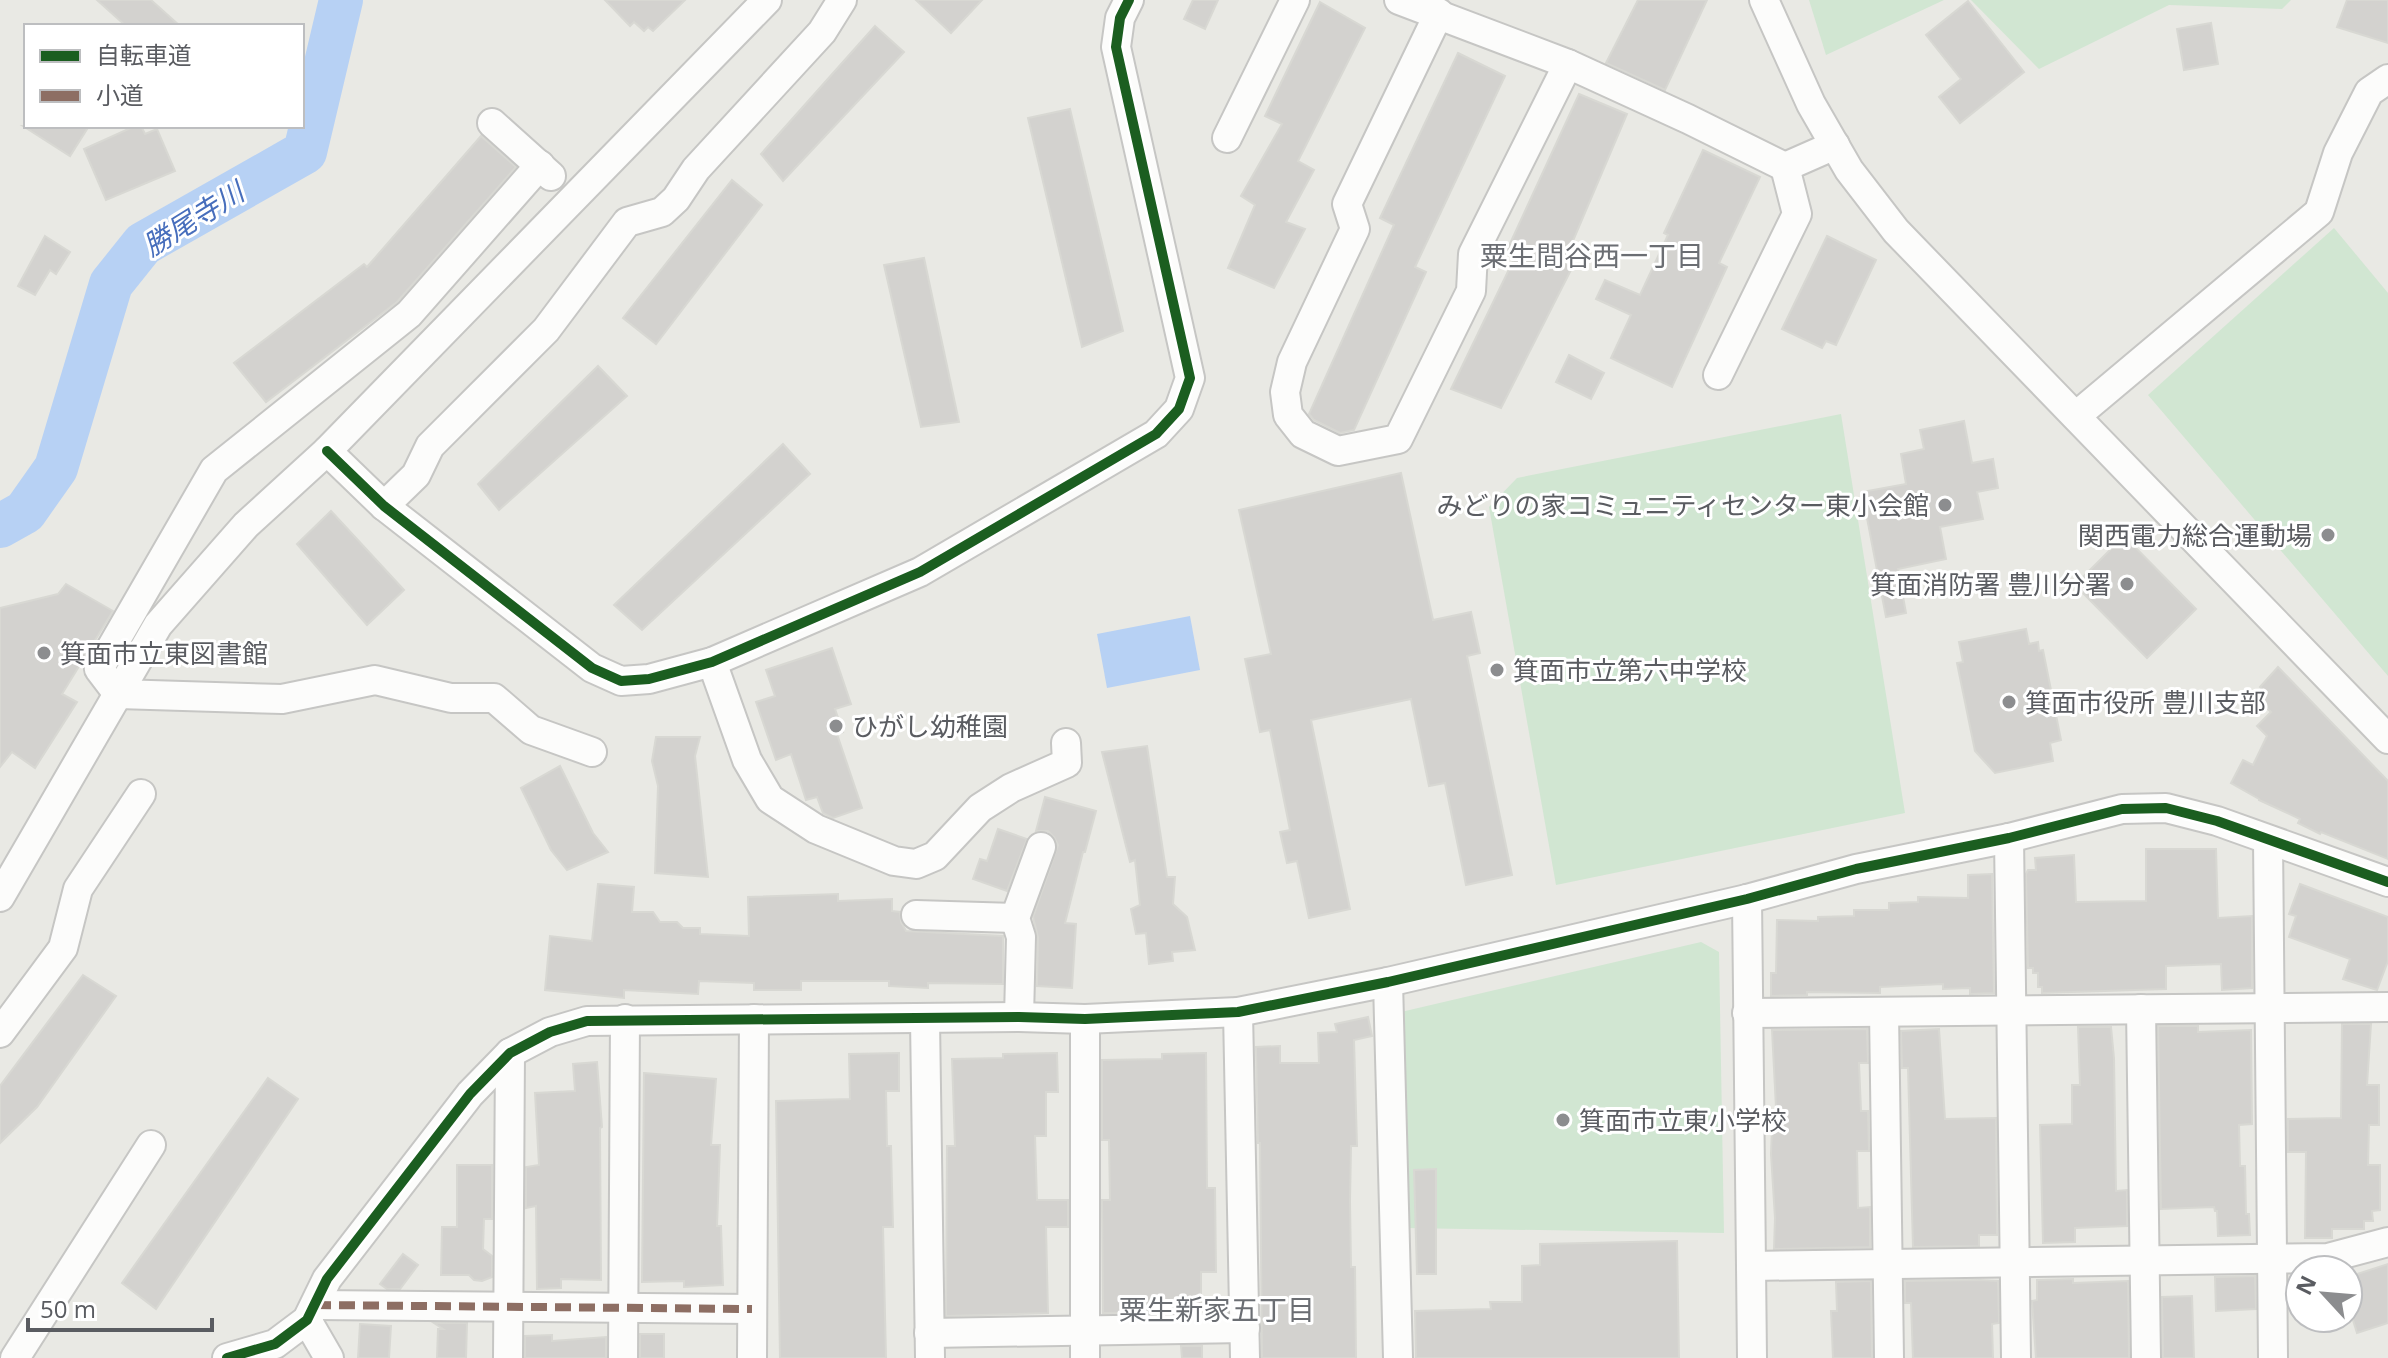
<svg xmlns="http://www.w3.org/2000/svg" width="2388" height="1358" font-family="'Open Sans','Noto Sans JP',sans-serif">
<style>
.green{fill:#d1e6d2}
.water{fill:#b7d1f4}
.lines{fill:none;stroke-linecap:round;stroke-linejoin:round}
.river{stroke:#b7d1f4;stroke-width:44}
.building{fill:#d3d2cf;stroke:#d8d8d3;stroke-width:2}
.minor-casing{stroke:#c6c6c4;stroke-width:32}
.minor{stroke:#fcfcfb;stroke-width:28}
.quiet{stroke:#8d6e63;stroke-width:8;stroke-dasharray:16 8;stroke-linecap:butt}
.cycleway-casing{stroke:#fff;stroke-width:15}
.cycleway{stroke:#1b5e20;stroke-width:10}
.poi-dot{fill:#8c8d8f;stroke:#fff;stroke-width:3}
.labels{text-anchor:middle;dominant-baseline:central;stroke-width:6;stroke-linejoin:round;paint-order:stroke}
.poi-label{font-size:26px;fill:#5a5c61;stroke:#fff;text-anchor:start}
.water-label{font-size:28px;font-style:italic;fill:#476ebc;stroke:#fff}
.neighbourhood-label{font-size:28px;fill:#6b6e73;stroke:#fff}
</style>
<rect width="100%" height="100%" fill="#e9e9e4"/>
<g class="green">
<path d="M1809,0H1944L1826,55Z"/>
<path d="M1971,0H2291L2282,9L2169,5L2039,69Z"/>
<path d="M2334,228L2388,293V676L2148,395Z"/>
<path d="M1841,414L1905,813L1556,885L1489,507L1517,478Z"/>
<path d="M1701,942L1719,952L1724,1233L1406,1228L1401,1012Z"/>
</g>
<path class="water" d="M1190,616L1200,670L1107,688L1097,634Z"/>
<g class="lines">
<path class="river" d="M0,526L25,512L56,468L111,284L143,244L305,152L341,0"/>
</g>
<g class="building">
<path d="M97,0H151L180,26H126Z"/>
<path d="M605,0H685L653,31L648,27L644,31L634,22L630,26Z"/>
<path d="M916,0H982L951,33Z"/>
<path d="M1193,0H1218L1205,29L1184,19Z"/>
<path d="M1638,0H1707L1665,90L1606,63Z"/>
<path d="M2347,0H2388V43L2337,27Z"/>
<path d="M1968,1L2024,72L1960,123L1939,97L1961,79L1926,35Z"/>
<path d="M1320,2L1365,28L1298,161L1314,170L1286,222L1305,229L1274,288L1228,268L1255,205L1241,196L1282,124L1265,116Z"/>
<path d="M2211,23L2218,64L2184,70L2177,29Z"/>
<path d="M875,26L904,52L783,181L761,154Z"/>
<path d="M1458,53L1505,76L1415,267L1426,272L1354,430L1340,433L1314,420L1309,414L1394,225L1380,218Z"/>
<path d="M1579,94L1627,114L1564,262L1573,266L1501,408L1451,389L1516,255L1507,250Z"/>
<path d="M1070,109L1123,331L1082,347L1028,118Z"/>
<path d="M23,126H89L70,156Z"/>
<path d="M135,126H141L145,134L157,129L175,171L106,200L84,149Z"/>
<path d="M481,136L516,167L397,302L266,402L234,363L364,264L367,267Z"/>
<path d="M1703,150L1760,177L1719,263L1727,267L1672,387L1611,358L1631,315L1596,299L1605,280L1640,295L1668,235L1664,233Z"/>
<path d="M732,180L762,205L656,344L623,318Z"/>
<path d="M45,236L70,252L56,274L50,270L35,295L18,286Z"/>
<path d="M1827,236L1876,260L1836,345L1826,341L1822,348L1782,329Z"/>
<path d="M924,258L959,422L921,427L884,265Z"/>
<path d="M1569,355L1604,373L1591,399L1556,382Z"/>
<path d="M598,366L627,396L499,510L478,484Z"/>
<path d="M1964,421L1972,463L1993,459L1998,488L1977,492L1983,519L1940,527L1946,559L1898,569L1906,613L1886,617L1862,492L1906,484L1901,454L1924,449L1920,430Z"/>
<path d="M783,444L810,474L642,630L614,605Z"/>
<path d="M1401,473L1433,620L1471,612L1480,653L1467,656L1512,875L1466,885L1445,783L1429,786L1411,699L1311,720L1350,909L1309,918L1297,861L1287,863L1280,832L1290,830L1270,730L1260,732L1245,659L1271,654L1239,510Z"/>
<path d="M331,511L404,590L367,625L297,544Z"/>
<path d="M2124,536L2196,609L2147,658L2075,585Z"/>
<path d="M66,584L113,611L62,694L77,702L35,768L12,752L0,767V608L58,594Z"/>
<path d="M2026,629L2029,644L2038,642L2039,651L2043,650L2061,740L2050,743L2053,761L1995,773L1975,751L1957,663L1963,662L1959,642Z"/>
<path d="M832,648L851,704L835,709L843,732L837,734L862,808L833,818L823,813L817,797L806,800L791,754L776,760L756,702L775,696L766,670Z"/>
<path d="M2278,667L2388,781V859L2321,832L2320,834L2298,823L2300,819L2259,800V799L2231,783L2243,760L2253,765L2267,736L2257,726L2271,712L2259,701L2267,693L2260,687Z"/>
<path d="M656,737H700L695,756L708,877L655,873L658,786L652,761Z"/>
<path d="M1147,746L1167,877H1175L1173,904L1187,917L1195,950L1172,952L1173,961L1149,964L1146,933L1136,934L1131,909L1140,905L1135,860L1130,862L1102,752Z"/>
<path d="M560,766L593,833L608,852L567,870L551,850L521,788Z"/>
<path d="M1045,797L1096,811L1085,852H1083L1065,923L1076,924L1072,988L1037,986L1038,937L1033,917L1058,845L1054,837L1048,831H1036Z"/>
<path d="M998,829L1027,839L1007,891L973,879L980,859L987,861Z"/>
<path d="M2146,849H2216L2218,918L2252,916V988L2222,990L2221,964L2166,966V989L2042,993V987H2038V973H2033V968H2028L2026,874L2028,870H2036L2035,858L2074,855L2076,902L2146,901Z"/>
<path d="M1992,874L1994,993L1970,994V988L1943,989V984L1880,987V993L1807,992V995L1771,996V973H1776L1777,920L1818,921V917L1854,916V910H1889V903L1918,902V897L1968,898V875Z"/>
<path d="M598,884L634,887L632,912H653L660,922H677L683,928H700V934L749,936L748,897L838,894V901L892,899V911L900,912L901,922L906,931L1003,936V984L928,983V988L889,986V981H801V990H754V983L699,981L698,994L624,990V998L545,990L550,936L592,941Z"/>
<path d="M2300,884L2388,917V961L2377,990L2343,979L2350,959L2289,937L2296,916L2289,914Z"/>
<path d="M83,975L116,996L37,1107L0,1143V1086Z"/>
<path d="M1368,1017L1372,1036L1354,1040L1357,1146H1351L1350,1201L1351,1267H1355L1356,1358H1262L1260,1143H1258L1256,1047L1280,1046V1063H1319L1318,1033L1337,1032L1335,1024Z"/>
<path d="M2342,1024H2371L2367,1085H2379V1125H2369L2368,1165H2380V1210L2372,1211L2373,1221H2364V1229H2332V1238H2305L2306,1152H2288V1119L2341,1118Z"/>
<path d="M2158,1026H2198V1032L2251,1030L2252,1124L2239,1125L2240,1166H2245L2246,1214H2249L2250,1235L2218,1236L2217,1211H2215L2214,1207L2161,1209Z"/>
<path d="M2078,1027H2111L2114,1058L2116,1191L2127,1190V1226L2075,1228V1242L2043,1243L2040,1125L2072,1124V1085H2080Z"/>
<path d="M1867,1029L1868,1063H1859L1861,1111H1868L1869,1151H1857L1858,1208L1870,1207V1247L1774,1249L1775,1218L1771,1154L1772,1127H1777L1772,1030Z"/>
<path d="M1939,1029L1945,1119L1996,1118L1997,1235H1979V1246L1913,1247L1908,1068H1902L1901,1031Z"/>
<path d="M899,1053V1091H886L887,1146H891L893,1227H883L886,1358H780L776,1101L850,1099L849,1054Z"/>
<path d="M1057,1053L1058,1092H1046V1136H1035L1037,1200H1068V1227H1046L1048,1313L946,1316L947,1146H955L952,1059L1003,1058V1054Z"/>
<path d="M1206,1053L1207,1188H1215L1216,1272H1201V1312L1103,1313L1102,1200H1110L1109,1140H1102V1060L1162,1059V1054Z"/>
<path d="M597,1062L602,1127L600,1128L601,1280L561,1279V1288L537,1289L536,1206L526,1208V1167L539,1165L535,1093L575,1091L573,1064Z"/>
<path d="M644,1073L716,1079L711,1145H720L717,1226H721L723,1285L684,1287V1281L642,1282Z"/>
<path d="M268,1078L298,1099L156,1309L122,1283Z"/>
<path d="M457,1165H492V1219H484L483,1249L492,1256V1277L482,1281L474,1280L469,1275H441L442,1227H457Z"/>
<path d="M1436,1169V1274H1417L1414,1170Z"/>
<path d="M1677,1241L1679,1358H1416L1415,1311L1491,1309L1490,1302H1522V1266L1540,1265V1244Z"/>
<path d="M403,1254L418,1265L400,1289H387L380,1284Z"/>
<path d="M2388,1264V1323L2357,1333L2348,1304V1277Z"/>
<path d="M2255,1276L2256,1309L2216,1311L2215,1277Z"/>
<path d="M2073,1279V1283L2128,1281L2129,1358H2036L2032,1301L2037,1300V1280Z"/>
<path d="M1980,1280L1998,1281L1999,1323L1992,1324L1993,1358H1913L1911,1303H1905V1281Z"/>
<path d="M1871,1281L1872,1358H1833L1831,1311H1837L1836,1282Z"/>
<path d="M2192,1296L2194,1358H2163L2162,1297Z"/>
<path d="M434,1323H467L466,1358H437L438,1329H443Z"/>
<path d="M360,1324L391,1326L389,1358H358Z"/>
<rect x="640" y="1334" width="24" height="24"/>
<path d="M552,1335V1341L606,1337V1358H525V1336Z"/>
<path d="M1181,1346H1202V1358H1182Z"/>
</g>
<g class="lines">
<defs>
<g id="minor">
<path d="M1399,0L1568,64L1688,119L1785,167"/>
<path d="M1764,0L1811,104L1849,170L1896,231L2388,739"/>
<path d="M1439,13L1347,204L1355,229L1292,362L1285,392L1288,415L1303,434L1338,451L1398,439L1471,291L1473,254L1568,64"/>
<path d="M492,123L551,176"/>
<path d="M1227,138L1295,0"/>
<path d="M540,165L409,314L214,470L99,669L118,694L282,699L375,680L451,698H494L531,730L592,752"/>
<path d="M1718,375L1797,214L1785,167L1835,145"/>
<path d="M2076,416L2319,212L2338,153L2369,92L2388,79"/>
<path d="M327,451L384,506L592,668L621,681L649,679L712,662L920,572L1156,434L1179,409L1190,378L1116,47L1120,18L1129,0"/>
<path d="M384,506L416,475L430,446L546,330L627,222L662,212L676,199L696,169L822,32L842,0"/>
<path d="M712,662L747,760L770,799L816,829L894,861L916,864L935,856L980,808L1011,788L1067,763L1066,743"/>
<path d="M2009,838L2016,1358"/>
<path d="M2268,840L2273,1358"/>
<path d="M0,897L158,625L246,525L327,451L767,0"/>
<path d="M1747,899L1752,1358"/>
<path d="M916,915L1015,918"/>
<path d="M1388,982L1398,1358"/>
<path d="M2141,1009L2146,1358"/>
<path d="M1238,1012L1245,1358"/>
<path d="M1884,1012L1889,1358"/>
<path d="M1747,1013L2388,1007"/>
<path d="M1019,1017L1021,937L1015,918L1041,847"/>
<path d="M925,1020L930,1358"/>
<path d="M0,1033L63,948L78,889L141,794"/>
<path d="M1751,1266L2328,1258L2388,1242"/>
<path d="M315,1305L752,1309"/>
<path d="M307,1320L329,1358"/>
<path d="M929,1333L1245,1328"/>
<path d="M15,1358L151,1145"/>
<path d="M227,1358L275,1344L307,1320L327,1279L470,1094L510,1053L550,1032L587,1021L1019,1017L1085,1019L1238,1012L1388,982L1747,899L1856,869L2009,838L2122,809L2166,808L2217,821L2388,882"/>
<path d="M508,1358L510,1053"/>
<path d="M623,1358L625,1019"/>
<path d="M752,1358L754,1019"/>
<path d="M1085,1358V1019"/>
</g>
</defs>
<use href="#minor" class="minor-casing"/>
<use href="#minor" class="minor"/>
<path class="quiet" d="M315,1305L752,1309"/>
<defs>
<g id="cycleway">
<path d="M327,451L384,506L592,668L621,681L649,679L712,662L920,572L1156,434L1179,409L1190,378L1116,47L1120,18L1129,0"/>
<path d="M227,1358L275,1344L307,1320L327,1279L470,1094L510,1053L550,1032L587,1021L1019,1017L1085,1019L1238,1012L1388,982L1747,899L1856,869L2009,838L2122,809L2166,808L2217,821L2388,882"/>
</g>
</defs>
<use href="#cycleway" class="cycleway-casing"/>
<use href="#cycleway" class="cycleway"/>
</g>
<g class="poi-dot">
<circle cx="1945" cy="505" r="8"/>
<circle cx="2328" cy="535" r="8"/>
<circle cx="2127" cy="584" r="8"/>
<circle cx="44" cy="653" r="8"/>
<circle cx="1497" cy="670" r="8"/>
<circle cx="2009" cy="702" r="8"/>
<circle cx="836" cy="726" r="8"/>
<circle cx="1563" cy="1120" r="8"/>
</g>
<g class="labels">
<g class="poi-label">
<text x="1929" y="505" text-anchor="end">みどりの家コミュニティセンター東小会館</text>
<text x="2312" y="535" text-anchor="end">関西電力総合運動場</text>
<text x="2111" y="584" text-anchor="end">箕面消防署 豊川分署</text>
<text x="60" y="653">箕面市立東図書館</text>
<text x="1513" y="670">箕面市立第六中学校</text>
<text x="2025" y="702">箕面市役所 豊川支部</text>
<text x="852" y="726">ひがし幼稚園</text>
<text x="1579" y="1120">箕面市立東小学校</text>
</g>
<g class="water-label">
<text transform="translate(193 218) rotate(-32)">勝尾寺川</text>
</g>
<g class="neighbourhood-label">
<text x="1592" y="255">粟生間谷西一丁目</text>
<text x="1217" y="1309">粟生新家五丁目</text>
</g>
</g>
<rect x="24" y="24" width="280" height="104" fill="#ffffff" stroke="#bdbec0" stroke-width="2"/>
<rect x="40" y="50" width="40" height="12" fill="#1b5e20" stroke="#bdbec0" stroke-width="2"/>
<text x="96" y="64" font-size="24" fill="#5a5c61">自転車道</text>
<rect x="40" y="90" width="40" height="12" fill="#8d6e63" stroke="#bdbec0" stroke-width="2"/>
<text x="96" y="104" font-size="24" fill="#5a5c61">小道</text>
<g transform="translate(2324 1294) rotate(296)"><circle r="38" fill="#ffffff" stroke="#bdbec0" stroke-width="2"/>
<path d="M0-6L14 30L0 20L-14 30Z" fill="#8c8d8f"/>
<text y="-12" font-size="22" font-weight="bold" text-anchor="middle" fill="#5a5c61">N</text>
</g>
<path d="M28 1318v12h184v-12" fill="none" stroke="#5a5c61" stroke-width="4"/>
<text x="40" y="1318" font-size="24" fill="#5a5c61" stroke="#ffffff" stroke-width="6" paint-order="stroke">50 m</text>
</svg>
